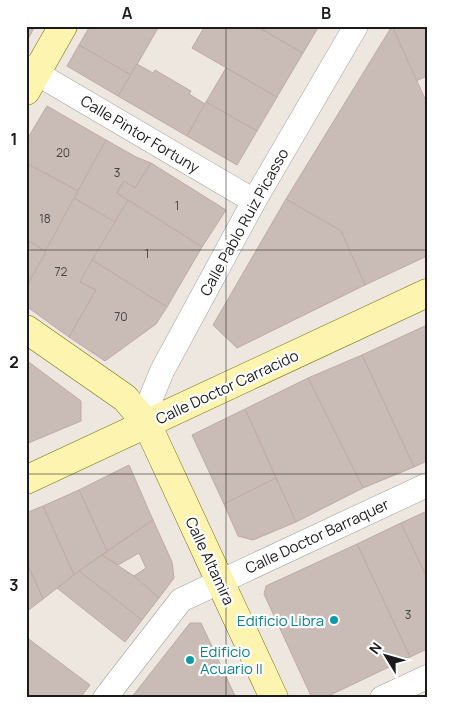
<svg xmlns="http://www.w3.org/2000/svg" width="453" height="724" font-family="Manrope,sans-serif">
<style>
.building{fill:#c9bcb6;stroke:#c0aaa2}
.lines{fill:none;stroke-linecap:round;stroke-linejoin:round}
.street-casing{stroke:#a2a2a2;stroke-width:25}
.secondary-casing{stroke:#747000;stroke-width:29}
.street{stroke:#fff;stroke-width:24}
.secondary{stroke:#fdf5af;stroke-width:28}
.grid{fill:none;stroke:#1b1b1b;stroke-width:1;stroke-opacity:0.55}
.culture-dot{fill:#0f9aa8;stroke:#fff;stroke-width:2}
.labels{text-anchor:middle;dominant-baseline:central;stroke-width:4.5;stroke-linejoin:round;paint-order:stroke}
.number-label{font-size:12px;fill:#464342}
.street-label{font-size:15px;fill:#1b1b1b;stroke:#fff}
.culture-label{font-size:15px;fill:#0d838f;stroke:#fff;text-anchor:end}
.neatline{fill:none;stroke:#1b1b1b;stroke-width:2}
.grid-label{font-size:16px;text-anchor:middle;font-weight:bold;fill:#1b1b1b}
</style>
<rect width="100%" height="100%" fill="#eee7e0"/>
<g class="building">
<path d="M26,26H35L27,41H26Z"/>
<path d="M90,26H155L158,28L131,75L79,45Z"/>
<path d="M205,26H256L303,53L277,97L192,48Z"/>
<path d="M259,26H319L303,53L258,27Z"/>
<path d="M392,26H427V76L416,81Z"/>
<path d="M392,26L427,103V256L365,285L341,231L286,199Z"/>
<path d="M79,45L131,75L118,96L67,66Z"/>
<path d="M137,64L153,73L155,70L191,91L189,94L205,104L187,136L118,96Z"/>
<path d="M226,68L277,97L257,131L206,102Z"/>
<path d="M206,102L257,131L237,165L187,136Z"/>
<path d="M47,106L106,140L78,191L26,163V141Z"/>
<path d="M106,140L136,157L151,163L135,188L124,181L119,188L117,193L128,200L115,222L74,198Z"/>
<path d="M26,163L78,191L46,252L26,239Z"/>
<path d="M151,163L226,210L202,247L117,193L124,181L135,188Z"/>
<path d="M74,198L115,222L80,282L96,290L69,337L26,306V287Z"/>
<path d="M286,199L341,231L365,285L237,348L213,325Z"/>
<path d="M128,200L202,247L167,307L92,260Z"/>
<path d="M26,239L46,252L26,287Z"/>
<path d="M92,260L167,307L156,324L105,361L69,337L96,290L80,282Z"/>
<path d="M427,325V461L414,467L362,355Z"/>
<path d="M362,355L414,467L363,488L308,378Z"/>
<path d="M26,360L81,401V421L26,444Z"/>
<path d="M308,378L363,488L296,522L245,409Z"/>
<path d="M245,409L276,478L224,504L192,435Z"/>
<path d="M129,465L153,520L107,551L79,490Z"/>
<path d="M276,478L296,522L253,540L238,536L224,504Z"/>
<path d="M79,490L107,551L74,575L43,506Z"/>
<path d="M43,506L74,575L43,599L26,561V513Z"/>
<path d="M427,511V578L401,523Z"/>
<path d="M153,520L172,562L174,578L159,598L134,576L146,568L139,553L118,565L102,555Z"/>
<path d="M401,523L427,578V649L410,657L357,544Z"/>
<path d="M357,544L410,657L324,698H312L264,594L266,586Z"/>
<path d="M102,555L134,576L159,598L142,620L79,571Z"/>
<path d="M26,561L43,599L26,612Z"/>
<path d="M79,571L142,620L125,642L57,588Z"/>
<path d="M190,623H201L236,698H131Z"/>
<path d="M26,637L90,685L80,698H33L26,693Z"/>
</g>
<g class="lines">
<defs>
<g id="street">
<path d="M26,67L254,201"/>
<path d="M147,424L149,403L162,371L254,201L356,26"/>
<path d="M105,698L181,600L427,485"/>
<path d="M382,698L427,677"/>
</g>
<g id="secondary">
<path d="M26,91L63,26"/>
<path d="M26,329L125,398L147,424L274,698"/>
<path d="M26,480L427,293"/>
</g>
</defs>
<use href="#street" class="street-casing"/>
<use href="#secondary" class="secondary-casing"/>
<use href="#street" class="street"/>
<use href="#secondary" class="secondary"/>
</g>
<path class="grid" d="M226,26V698M26,250H427M26,474H427"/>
<g class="culture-dot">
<circle cx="334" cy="620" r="5"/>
<circle cx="190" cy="660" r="5"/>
</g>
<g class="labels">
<g class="number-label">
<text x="63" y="152">20</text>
<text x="117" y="172">3</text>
<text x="177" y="205">1</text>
<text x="45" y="218">18</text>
<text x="147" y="253">1</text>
<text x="61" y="271">72</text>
<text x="121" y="316">70</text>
<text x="408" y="614">3</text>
</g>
<g class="street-label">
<text transform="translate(140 134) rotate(31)">Calle Pintor Fortuny</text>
<text transform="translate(244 222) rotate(-61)">Calle Pablo Ruiz Picasso</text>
<text transform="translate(227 387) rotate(-25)">Calle Doctor Carracido</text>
<text transform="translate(317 536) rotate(-25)">Calle Doctor Barraquer</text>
<text transform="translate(210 561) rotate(65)">Calle Altamira</text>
</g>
<g class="culture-label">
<text x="324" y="620">Edificio Libra</text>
<text x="200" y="651" text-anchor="start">Edificio<tspan x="200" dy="17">Acuario II</tspan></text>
</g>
</g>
<rect width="453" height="724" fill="none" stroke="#ffffff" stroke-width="55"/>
<g transform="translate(386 656) rotate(307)" stroke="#ffffff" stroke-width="4" paint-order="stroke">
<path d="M0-4L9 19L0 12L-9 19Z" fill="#1b1b1b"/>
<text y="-8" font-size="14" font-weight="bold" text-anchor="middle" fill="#1b1b1b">N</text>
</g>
<rect x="28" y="28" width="398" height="668" class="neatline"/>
<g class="grid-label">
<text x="127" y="19">A</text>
<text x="326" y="19">B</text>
<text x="14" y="145">1</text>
<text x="14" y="368">2</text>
<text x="14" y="591">3</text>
</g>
</svg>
